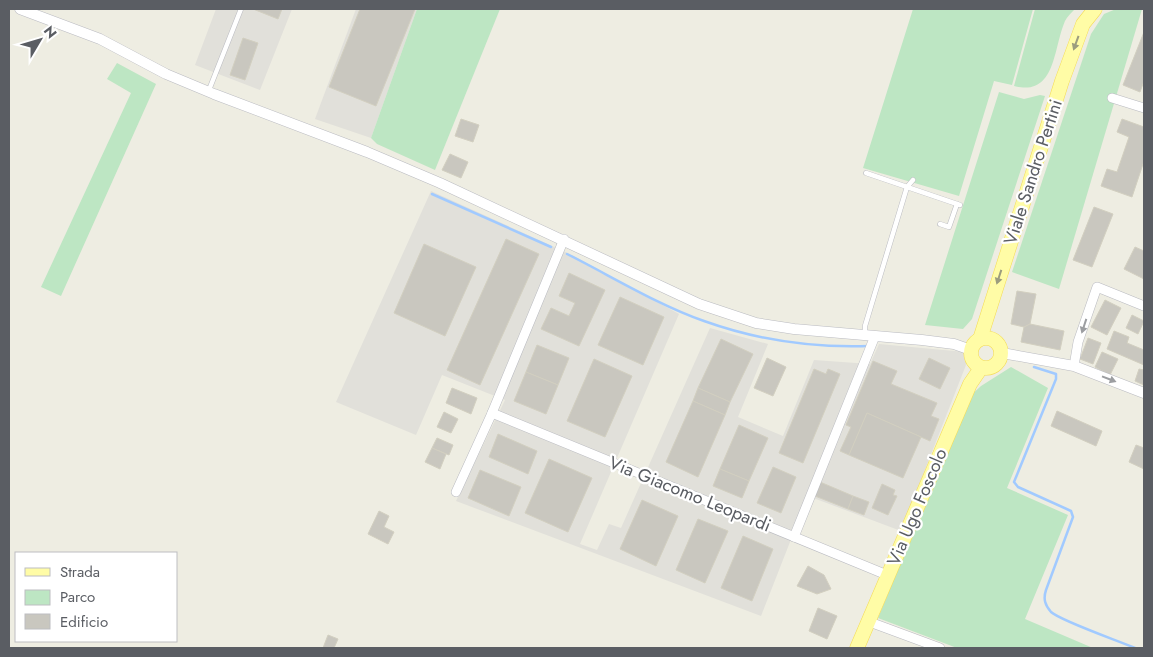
<svg xmlns="http://www.w3.org/2000/svg" width="1153" height="657" font-family="Jost,sans-serif">
<style>
.industrial{fill:#e1e0da}
.green{fill:#bde6c3}
.lines{fill:none;stroke-linecap:round;stroke-linejoin:round}
.stream{stroke:#a1caff;stroke-width:2.5}
.building{fill:#c9c7bf;stroke:#d2cfc0}
.service-casing{stroke:#babbc1;stroke-width:5.5}
.minor-casing{stroke:#babbc1;stroke-width:10}
.tertiary-casing{stroke:#babbc1;stroke-width:11}
.primary-casing{stroke:#f5dc54;stroke-width:15}
.service{stroke:#fff;stroke-width:4.5}
.minor{stroke:#fff;stroke-width:9}
.tertiary{stroke:#fff;stroke-width:10}
.primary{stroke:#fffca6;stroke-width:14}
.oneway{fill:#9c9d7e}
.oneway2{fill:#9c9ea1}
.labels{text-anchor:middle;dominant-baseline:central;stroke-width:4.5;stroke-linejoin:round;paint-order:stroke}
.street-label{font-size:18px;fill:#5a5d63;stroke:#fff}
</style>
<rect width="100%" height="100%" fill="#eeede2"/>
<g class="industrial">
<path d="M216,9H292L260,90L195,65Z"/>
<path d="M356,9H417L371,138L315,119Z"/>
<path d="M431,191L572,255L679,314L580,544L597,550L609,524L621,528L710,328L768,344L738,417L783,436L814,360L870,364L879,344L965,352L966,365L901,531L808,496L761,616L456,501L505,400L442,375L416,435L336,402Z"/>
</g>
<g class="green">
<path d="M417,9H500L435,170L377,144L371,138Z"/>
<path d="M913,9H1033L1012,85L994,81L959,196L863,168Z"/>
<path d="M1035,9H1075C1071,13 1067,17 1065,21C1053,49 1056,97 1014,86Z"/>
<path d="M1116,9H1142L1059,289L1012,272L1091,34L1104,14Z"/>
<path d="M117,63L156,84L61,296L41,287L131,93L107,79Z"/>
<path d="M999,92L1024,99L1040,95L1045,96L972,319L963,329L925,325Z"/>
<path d="M1011,367L1048,388L1007,488L1068,515L1025,619L1093,648H957L878,618L969,397L981,386Z"/>
</g>
<g class="lines">
<g class="stream">
<path d="M432,194L551,247"/>
<path d="M567,254C611,276 658,305 704,321C757,340 813,348 869,346"/>
<path d="M1034,367L1056,374V379L1014,482L1018,487L1071,511L1073,517L1046,590C1043,599 1045,605 1051,612C1061,621 1119,641 1135,648"/>
</g>
</g>
<g class="building">
<path d="M253,9H282L278,19Z"/>
<path d="M360,9H415L376,106L329,87Z"/>
<path d="M1144,32V81L1140,92L1123,85Z"/>
<path d="M243,38L258,43L245,80L230,75Z"/>
<path d="M461,119L479,125L473,142L455,136Z"/>
<path d="M1122,119L1144,127V161L1132,197L1101,186L1107,169L1117,172L1129,137L1117,132Z"/>
<path d="M450,154L468,162L461,178L442,170Z"/>
<path d="M1094,207L1113,214L1092,267L1073,260Z"/>
<path d="M506,239L539,254L480,385L447,370Z"/>
<path d="M424,244L476,267L445,336L394,313Z"/>
<path d="M1135,247L1144,251V279L1124,269Z"/>
<path d="M569,273L605,290L579,346L541,329L551,308L569,316L575,303L559,296Z"/>
<path d="M1017,291L1036,294L1030,324L1024,327L1011,324Z"/>
<path d="M620,297L664,317L643,365L598,345Z"/>
<path d="M1105,300L1121,308L1107,335L1091,327Z"/>
<path d="M1132,315L1144,321L1138,334L1126,328Z"/>
<path d="M1030,324L1064,331L1060,350L1021,342L1024,327Z"/>
<path d="M1114,331L1129,337L1127,343L1144,350V365L1107,349Z"/>
<path d="M1088,338L1101,343L1093,364L1080,359Z"/>
<path d="M721,339L753,354L730,402L698,388Z"/>
<path d="M537,345L569,358L558,385L526,372Z"/>
<path d="M1102,352L1118,359L1110,375L1095,367Z"/>
<path d="M767,358L786,367L773,396L754,388Z"/>
<path d="M929,358L950,368L940,389L919,379Z"/>
<path d="M594,359L632,376L605,437L567,421Z"/>
<path d="M873,361L897,371L891,384L937,403L931,416L939,419L930,441L867,413L849,455L840,451L851,427L846,425Z"/>
<path d="M814,369L826,374L828,369L840,374L803,463L779,453Z"/>
<path d="M1139,369L1144,370V385L1135,381Z"/>
<path d="M526,372L558,385L546,414L514,401Z"/>
<path d="M452,388L477,398L471,414L446,403Z"/>
<path d="M698,388L730,402L725,415L693,401Z"/>
<path d="M693,401L725,415L698,477L666,462Z"/>
<path d="M1057,411L1102,431L1096,446L1051,426Z"/>
<path d="M444,412L458,419L451,433L437,427Z"/>
<path d="M867,413L921,437L903,478L849,455Z"/>
<path d="M739,425L768,438L749,481L720,469Z"/>
<path d="M498,434L537,451L528,474L489,457Z"/>
<path d="M437,438L453,445L449,455L432,448Z"/>
<path d="M1136,445L1144,448V469L1129,462Z"/>
<path d="M432,448L446,454L440,469L425,462Z"/>
<path d="M549,459L592,478L568,532L525,513Z"/>
<path d="M773,467L796,477L781,513L757,503Z"/>
<path d="M720,469L749,481L742,498L713,486Z"/>
<path d="M480,470L521,487L509,516L468,498Z"/>
<path d="M820,482L853,496L848,509L815,496Z"/>
<path d="M882,484L895,490L893,495L897,496L888,515L872,508Z"/>
<path d="M853,496L869,502L864,515L848,509Z"/>
<path d="M642,500L678,516L656,566L620,549Z"/>
<path d="M379,511L389,516L384,527L394,532L388,544L368,534Z"/>
<path d="M698,519L728,531L705,583L676,570Z"/>
<path d="M743,536L773,549L752,601L721,588Z"/>
<path d="M808,566L824,575L831,589L817,594L797,586Z"/>
<path d="M818,608L837,616L827,639L809,631Z"/>
<path d="M328,635L338,639L334,648H323Z"/>
</g>
<g class="lines">
<defs>
<g id="service">
<path d="M209,90L241,9"/>
<path d="M866,173L960,205"/>
<path d="M940,224L949,227L957,204"/>
<path d="M865,335V326L907,187L913,180"/>
</g>
<g id="minor">
<path d="M1112,98L1144,108"/>
<path d="M1074,366L1078,342L1097,287L1144,306"/>
<path d="M492,413L887,575"/>
<path d="M456,492L492,413L564,239"/>
<path d="M794,537L875,336"/>
<path d="M867,621L940,648"/>
</g>
<g id="tertiary">
<path d="M20,9L100,39L166,74L214,94L367,152L440,183L699,304L756,323L794,329L922,340L954,344L971,350"/>
<path d="M1002,353L1074,366L1144,393"/>
</g>
<g id="primary">
<circle cx="986" cy="353" r="15"/>
<path d="M980,339L1062,81L1083,24L1095,9"/>
<path d="M857,648L970,384L981,368"/>
</g>
</defs>
<use href="#service" class="service-casing"/>
<use href="#minor" class="minor-casing"/>
<use href="#tertiary" class="tertiary-casing"/>
<use href="#primary" class="primary-casing"/>
<use href="#service" class="service"/>
<use href="#minor" class="minor"/>
<use href="#tertiary" class="tertiary"/>
<use href="#primary" class="primary"/>
</g>
<defs><path id="oneway-solid" d="M-6-.8H1V-3.2L6.5 0L1 3.2V.8H-6Z" transform="scale(1.25)"/></defs>
<g class="oneway">
<use href="#oneway-solid" transform="translate(1076 43) rotate(110)"/>
<use href="#oneway-solid" transform="translate(999 277) rotate(108)"/>
</g>
<g class="oneway2">
<use href="#oneway-solid" transform="translate(1084 326) rotate(108)"/>
<use href="#oneway-solid" transform="translate(1109 379) rotate(21)"/>
</g>
<g class="labels">
<g class="street-label">
<text transform="translate(1033 172) rotate(-72)">Viale Sandro Pertini</text>
<text transform="translate(690 494) rotate(22)">Via Giacomo Leopardi</text>
<text transform="translate(917 507) rotate(-67)">Via Ugo Foscolo</text>
</g>
</g>
<rect width="1153" height="657" fill="none" stroke="#5a5d63" stroke-width="20"/>
<rect x="15" y="552" width="162" height="90" fill="#ffffff" stroke="#bdbec1"/>
<rect x="25" y="568" width="25" height="8" fill="#fffca6" stroke="#bdbec1"/>
<text x="60" y="577" font-size="15" fill="#5a5d63">Strada</text>
<rect x="25" y="590" width="25" height="15" fill="#bde6c3" stroke="#bdbec1"/>
<text x="60" y="602" font-size="15" fill="#5a5d63">Parco</text>
<rect x="25" y="614" width="25" height="15" fill="#c9c7bf" stroke="#bdbec1"/>
<text x="60" y="627" font-size="15" fill="#5a5d63">Edificio</text>
<g transform="translate(40 40) rotate(52)" stroke="#ffffff" stroke-width="4" paint-order="stroke">
<path d="M0-4L9 19L0 12L-9 19Z" fill="#5a5d63"/>
<text y="-8" font-size="14" font-weight="bold" text-anchor="middle" fill="#5a5d63">N</text>
</g>
</svg>
